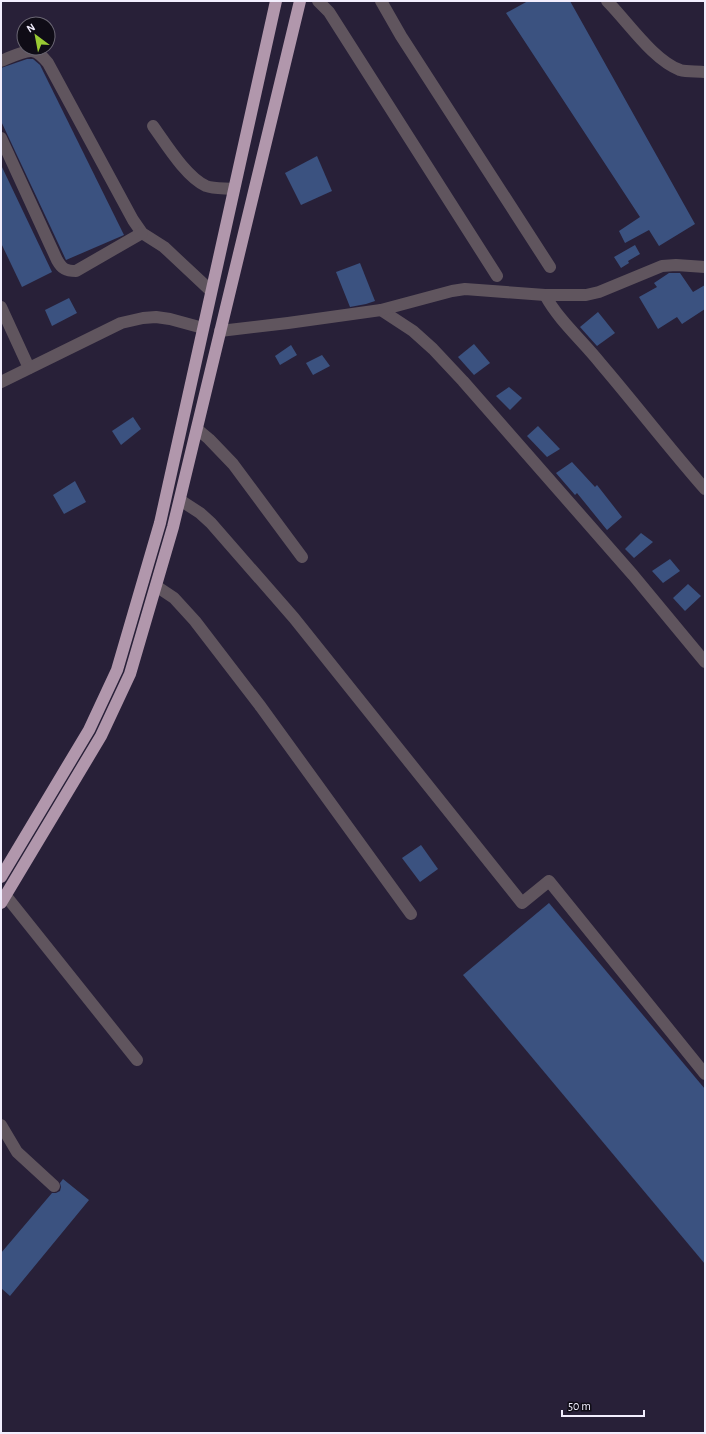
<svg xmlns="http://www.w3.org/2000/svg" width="706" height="1434" font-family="'Alegreya Sans',sans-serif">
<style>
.building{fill:#3b5280}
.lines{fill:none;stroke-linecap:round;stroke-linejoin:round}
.minor{stroke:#60555e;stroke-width:12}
.highway{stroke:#b197ac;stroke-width:12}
</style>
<rect width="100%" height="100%" fill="#282038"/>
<g class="building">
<path d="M528,1H570L695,224L659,246L649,230L625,243L619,231L640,217L506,13Z"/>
<path d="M27,59H33L40,65L124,235L66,260L1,121V68Z"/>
<path d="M317,156L332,191L301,205L285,173Z"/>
<path d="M1,165L52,272L22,287L1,243Z"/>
<path d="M635,245L640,254L628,261L629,263L621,268L614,257Z"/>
<path d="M360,263L375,301L366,304L350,307L336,272Z"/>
<path d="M669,273H680L693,292L705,285V309L682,324L677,317L658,329L639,297L657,287L654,283Z"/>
<path d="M69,298L77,313L52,326L45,310Z"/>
<path d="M598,312L615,333L597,346L580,327Z"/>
<path d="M474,344L490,363L474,375L458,357Z"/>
<path d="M291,345L297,355L280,365L275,356Z"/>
<path d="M322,355L330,366L313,375L306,363Z"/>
<path d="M509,387L522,398L510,410L496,396Z"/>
<path d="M133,417L141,429L121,445L112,431Z"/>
<path d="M538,426L560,449L547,457L527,436Z"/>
<path d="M572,462L595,487L597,485L622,517L607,530L577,493L575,495L556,473Z"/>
<path d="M75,481L86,502L64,514L53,495Z"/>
<path d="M641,533L653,542L634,558L625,549Z"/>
<path d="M670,559L680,571L663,583L652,571Z"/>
<path d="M688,584L701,596L685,611L673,598Z"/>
<path d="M421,845L438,869L420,882L402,858Z"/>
<path d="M549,903L705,1089V1264L463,975Z"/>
<path d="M63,1179L89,1200L10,1296L1,1288V1253L52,1193H56L60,1191L61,1187L60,1183Z"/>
</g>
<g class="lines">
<g class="minor">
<path d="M318,1L329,12L497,276"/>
<path d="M381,1L401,36L550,267"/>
<path d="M607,1C628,22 653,60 680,70C687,72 697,71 705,72"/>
<path d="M1,61C9,58 24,50 32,51C39,52 44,58 48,63L133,220L142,233L164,247L211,291"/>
<path d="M153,126C166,144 186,177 206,186C214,189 225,188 234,189"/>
<path d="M1,138L57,260C62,269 66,271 76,271L142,233"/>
<path d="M545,295C559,321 583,341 601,364C636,405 669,448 705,489"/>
<path d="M1,307L29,368"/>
<path d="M381,310L413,331L433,349L463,381L633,575L705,662"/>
<path d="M220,331L288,323L381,310L452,291L465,289L545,295H586L599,292L662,266L676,265L705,267"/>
<path d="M1,382L121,323L143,318L156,317L170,319L203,328"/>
<path d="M197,429L209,439L233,464L302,557"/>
<path d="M180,500L200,513L211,523L294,618L522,903L549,881L705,1074"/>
<path d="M156,586L174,598L195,621L261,707L411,914"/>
<path d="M6,896L137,1060"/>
<path d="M1,1125L17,1152L54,1186"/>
</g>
<g class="highway">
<path d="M1,877L89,730L117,670L160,523L276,1"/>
<path d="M1,903L101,736L130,674L173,527L300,1"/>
</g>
</g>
<rect width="706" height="1434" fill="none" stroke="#f2eefe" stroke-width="4"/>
<g transform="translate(36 36) rotate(328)"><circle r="19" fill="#0f0c16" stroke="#6a6673"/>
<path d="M0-3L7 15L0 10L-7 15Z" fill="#9acb34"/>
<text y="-6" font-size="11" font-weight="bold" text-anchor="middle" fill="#f2eefe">N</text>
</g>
<path d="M562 1410v6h82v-6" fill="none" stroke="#f2eefe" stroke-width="2"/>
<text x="568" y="1410" font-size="12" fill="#f2eefe" stroke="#0f0c16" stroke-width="3" paint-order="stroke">50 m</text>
</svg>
